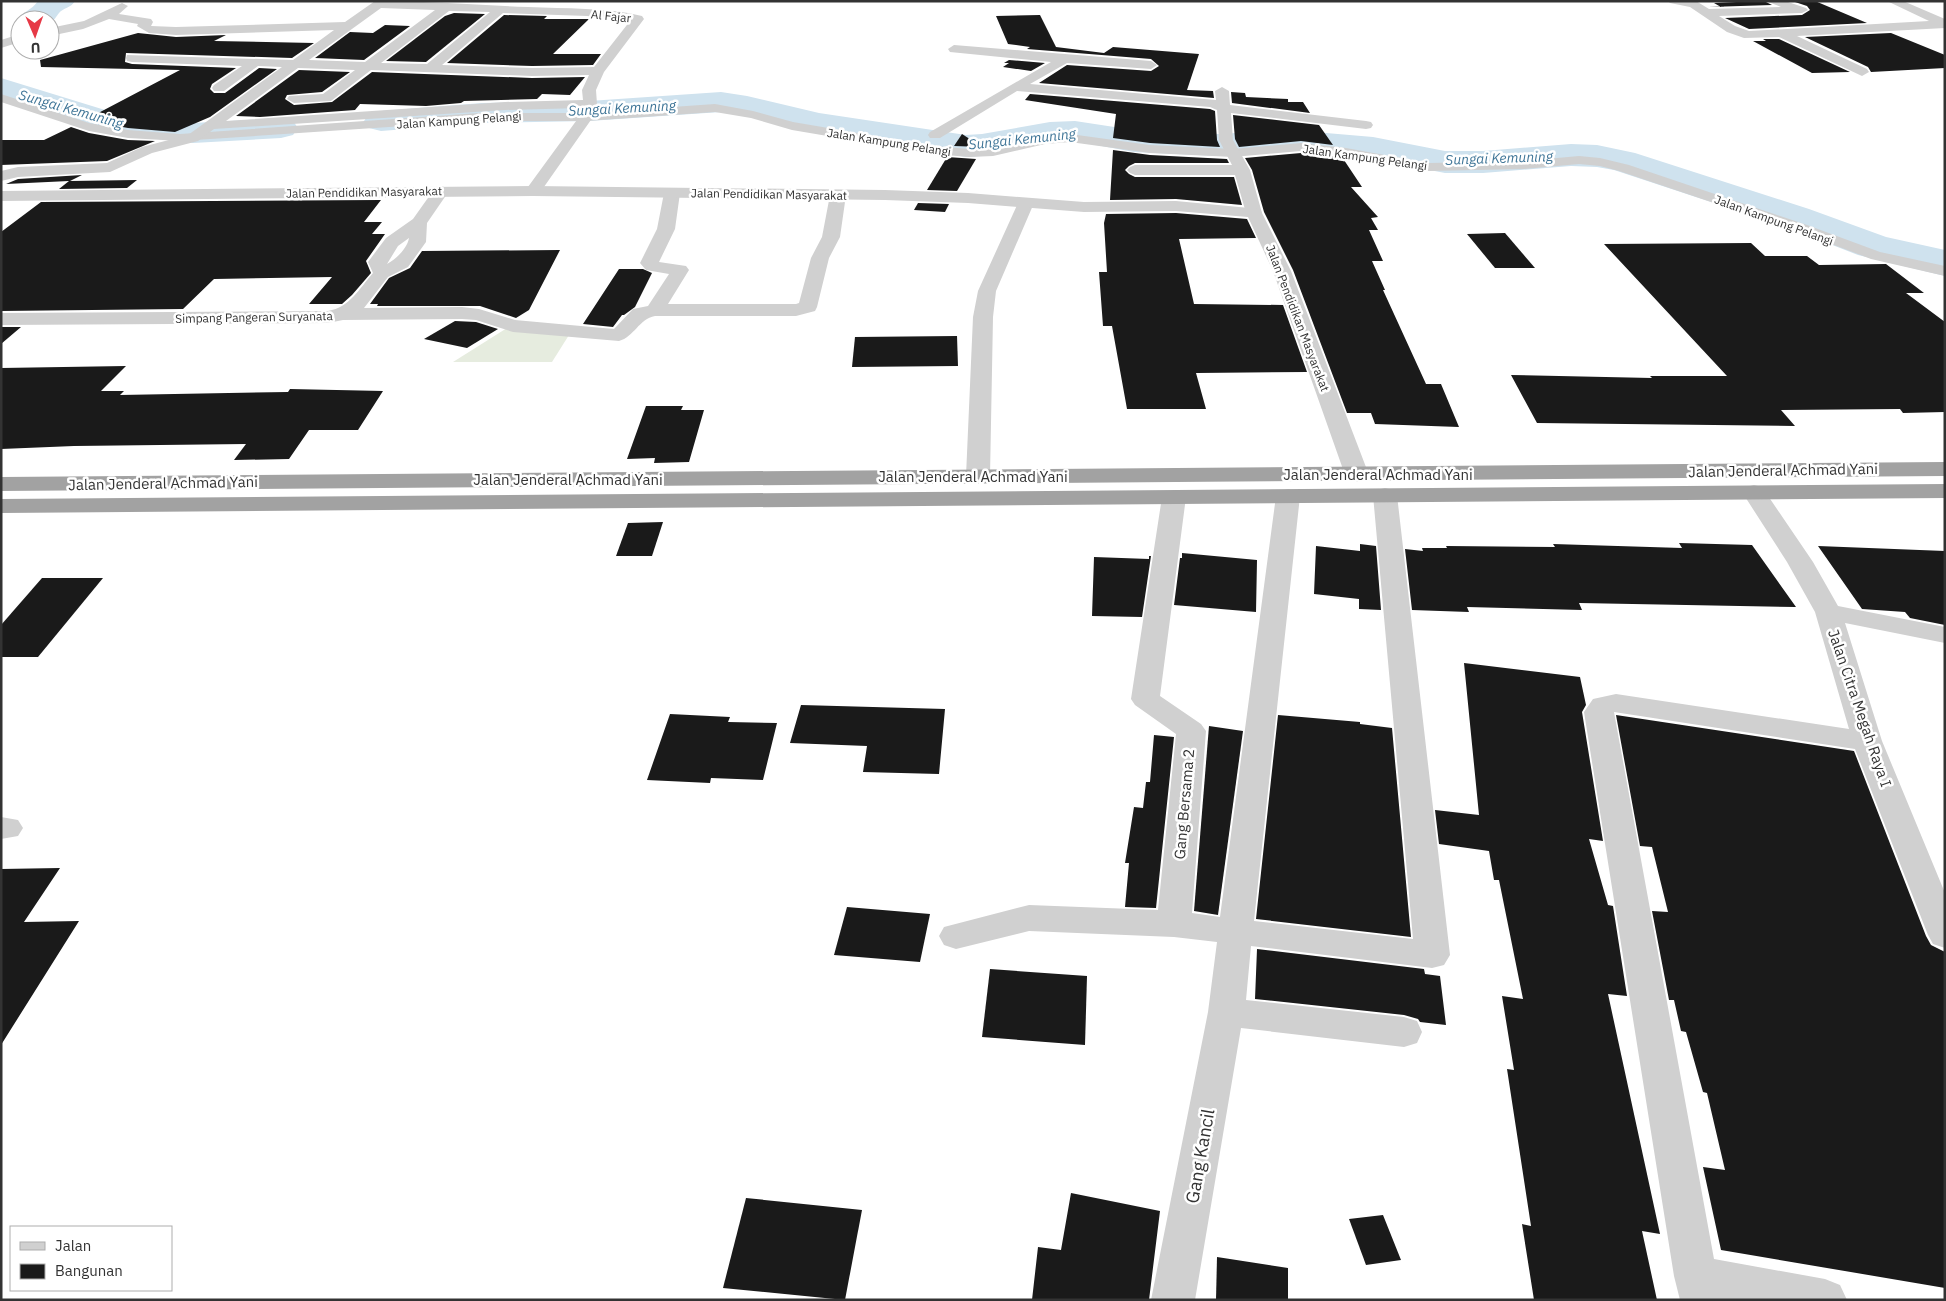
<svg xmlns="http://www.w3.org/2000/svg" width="1946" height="1301" font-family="'IBM Plex Sans',sans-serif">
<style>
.green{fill:#e6ecdf}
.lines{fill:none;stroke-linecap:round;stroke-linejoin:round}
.river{fill:#cfe2ee;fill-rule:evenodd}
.building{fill:#1a1a1a}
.pedestrian{fill:#d0d0d0;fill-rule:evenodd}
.minor{fill:#d0d0d0;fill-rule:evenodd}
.tertiary{fill:#d0d0d0;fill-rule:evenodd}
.trunk{fill:#a2a2a2;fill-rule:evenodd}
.labels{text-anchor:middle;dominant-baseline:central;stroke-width:5;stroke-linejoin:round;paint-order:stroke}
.far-street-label{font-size:12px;fill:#333;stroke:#fff}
.far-water-label{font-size:14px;font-style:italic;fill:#3f7597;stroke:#fff}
.street-label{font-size:15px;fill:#333;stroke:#fff}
.near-street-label{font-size:18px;fill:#333;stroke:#fff}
</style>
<rect width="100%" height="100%" fill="#fff"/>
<path class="green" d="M507,328L569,335L552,362H453Z"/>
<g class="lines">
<g class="river">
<path d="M38,1H75C71,8 63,8 59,13C55,18 55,20 50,22V20H20V24L17,20C23,11 31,11 38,1Z"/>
<path d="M1,78L118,114L193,123L281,118L293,121L298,128L293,135L281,138L193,143L114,134L1,99Z"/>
<path d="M721,92L747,96L819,113L966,135L982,134L1050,122L1075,121L1134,130L1218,134L1291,130L1373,137L1445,151H1483L1571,144L1597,145L1635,153L1809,209L1886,237L1945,250V276L1858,255L1781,225L1614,170L1597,167L1571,166L1483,173H1445L1373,159L1291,150L1218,156L1134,152L1075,141L1050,142L982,156L966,157L819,133L747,116L721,112L589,121L482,123L381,131L369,128L364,121L369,114L381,111L482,103L589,101Z"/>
</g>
</g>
<g class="building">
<path d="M1759,1H1764L1772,5L1709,7H1721L1714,3Z"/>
<path d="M1792,1H1815L1867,23L1749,29L1725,18L1802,15L1810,10L1807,6Z"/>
<path d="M454,13L485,14L426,62L386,61L445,16Z"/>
<path d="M504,15L547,16L544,19H589L553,54H601L593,65L532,66L447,63Z"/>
<path d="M1040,15L1056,47L1104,53L1113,47L1199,54L1187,90L1213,91L1214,98L1039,83L1067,65L1151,71L1159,66L1151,59L1027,49L1030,47L1008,44L996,16Z"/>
<path d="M385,25L410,26L364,60L315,58L350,32L373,33Z"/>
<path d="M138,33L176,37L226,35L214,41L314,43L292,58L126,53L125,62L132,64L236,68L212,84L210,89L214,93H225L259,68L277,69L210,117L175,132L128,128L85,120L180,70L41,67L40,60Z"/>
<path d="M1891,33L1945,55V68L1871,72L1868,67L1805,37Z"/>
<path d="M1763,39H1779L1850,72L1812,73L1753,41H1766Z"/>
<path d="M1009,60L1045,63L1031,71L1003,67L1009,63H1004Z"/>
<path d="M299,70L350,72L322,92L287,95L285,99L294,105L332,102L372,72L532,78L585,77L570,95L542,94L537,99L464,101L461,103L426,106L360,104L355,110L260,117L236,116Z"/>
<path d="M1231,92L1245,93L1246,97L1288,99V102H1303L1310,113L1232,103Z"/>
<path d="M1030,94L1210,109L1215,111L1217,140L1220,147L1150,143L1113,138L1116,114L1025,100Z"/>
<path d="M1233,115L1319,125L1333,145L1301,141L1239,147L1235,139Z"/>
<path d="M71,127L89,133L128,140L155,141L107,161L1,165V140H44Z"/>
<path d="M962,134L982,147L954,146Z"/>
<path d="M1113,150L1150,155L1227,159L1229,163H1135L1129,166L1125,170L1129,174L1135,177H1234L1242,205L1176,199L1110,200Z"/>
<path d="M1301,153L1342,157L1362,187H1351L1378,217L1371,218L1378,230H1369L1383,261H1372L1385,290H1383L1426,384H1441L1459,427L1375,424L1371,413H1347L1293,270L1264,212L1252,170L1245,158Z"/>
<path d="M947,157L976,159L957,191L927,190Z"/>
<path d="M82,175L70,181L137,180L127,188L59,189L69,181L6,184L18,179Z"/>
<path d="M381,200L364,222H382L372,234H385L366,261L371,273L352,295L342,304H309L332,277L214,279L183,309L1,311V232L41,202Z"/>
<path d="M918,203L949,204L945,212L914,210Z"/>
<path d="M1176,213L1247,219L1256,238L1179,239L1194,304L1283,305L1307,372L1196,373L1206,409H1127L1112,326H1103L1099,272H1107L1104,223L1106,214Z"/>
<path d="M1505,233L1535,268H1495L1467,234Z"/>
<path d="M1751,243L1765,256H1807L1819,265L1886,264L1924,293H1906L1945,322V412L1903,413L1900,409L1781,410L1795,426L1537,423L1511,375L1652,378L1650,376H1727L1604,244Z"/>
<path d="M560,250L529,310L516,318L480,306H377L378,304H370L389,278L410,268L422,251Z"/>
<path d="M619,269H643L652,273L635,307L624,315H622L613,327L583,324Z"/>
<path d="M455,321L476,322L498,329L467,348L424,339Z"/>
<path d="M1,327H21L1,344Z"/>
<path d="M957,336L958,366L852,367L855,337Z"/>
<path d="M126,366L101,391H124L120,395L288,392L290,389L383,391L358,430H309L289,459L234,460L246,444L74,446L1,449V368Z"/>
<path d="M646,406H683L681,410H704L689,462L654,463L655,458L627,459Z"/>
<path d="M663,522L652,556H616L628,523Z"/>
<path d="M1679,543L1752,545L1796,607L1579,603L1582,610L1467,607L1469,612L1412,610L1405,549L1423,551L1422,548H1447L1446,546L1555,547L1553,544L1682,548Z"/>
<path d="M1360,544L1376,546L1381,610L1359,609V599L1314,594L1316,546L1360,551Z"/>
<path d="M1818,546L1945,551V625L1910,618L1905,612L1862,609Z"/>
<path d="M1182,553L1257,560L1256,612L1174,605L1180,558H1182Z"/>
<path d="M1149,556H1151L1142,617L1092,616L1094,557L1149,559Z"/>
<path d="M42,578H103L38,657H1V625Z"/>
<path d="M1464,663L1580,677L1586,705L1582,712L1603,841L1589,839L1608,905L1613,906L1627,996L1608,994L1660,1234L1642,1231L1657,1300H1534L1522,1224L1531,1226L1507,1069L1514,1070L1502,996L1523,999L1499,880H1494L1489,851L1439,844L1435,810L1479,815Z"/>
<path d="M801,705L945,709L939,774L863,772L867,746L790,743Z"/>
<path d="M670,714L730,717L728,722L777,723L763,780L711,778L710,783L647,780Z"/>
<path d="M1278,715L1360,722V724L1392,728L1411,937L1256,919Z"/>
<path d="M1616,715L1854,751L1926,936L1931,945L1945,952V1288L1721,1250L1703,1167L1725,1170L1707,1093L1703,1092L1686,1032L1681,1031L1674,1000H1669L1652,911L1668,912L1652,847L1640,846Z"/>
<path d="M1209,726L1243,731L1218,915L1194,911Z"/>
<path d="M1154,735L1174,737L1156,908L1125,907L1129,863H1125L1134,807L1143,808L1146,782H1150Z"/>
<path d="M60,868L24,922L79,921L1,1045V869Z"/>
<path d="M847,907L930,914L920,962L834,955Z"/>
<path d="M1257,949L1424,969L1425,974L1440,976L1446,1025L1420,1022L1418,1019L1404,1015L1255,999Z"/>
<path d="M990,969L1087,976L1085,1045L982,1037Z"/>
<path d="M1071,1193L1160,1211L1149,1300H1032L1038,1247L1061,1250Z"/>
<path d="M746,1198L862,1210L845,1300L723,1288Z"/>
<path d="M1383,1215L1401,1260L1366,1265L1349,1219Z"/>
<path d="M1217,1257L1288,1268V1300H1216Z"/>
</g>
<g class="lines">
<path class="pedestrian" d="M1,94L89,123L128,130L180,134L479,113H586L715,104L753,111L793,122L934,146L969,149L993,148L1045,136L1070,134L1150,145L1233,149L1301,143L1346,148L1429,163L1524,161L1579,156L1600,158L1629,165L1807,225L1880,252L1945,266V276L1871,259L1797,231L1619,171L1600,166L1579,164L1524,169L1429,171L1346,156L1301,151L1233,157L1150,153L1070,142L1045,144L993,156L969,157L934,154L792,130L751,118L715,112L586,121H479L180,141L128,138L89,131L1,102Z"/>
<g class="minor">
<path d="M375,1C426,1 477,5 528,7C566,9 605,7 642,16L644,19L604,72L596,90L597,104L593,117L539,194H527L525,191L579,117L582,108L505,110L214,129L198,141L152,153L110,172L18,177L1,181V171L18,167L107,163L142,147L188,135L282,67L258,66L224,91H214L212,88L214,85L242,66L132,62L127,61L126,58L127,55L293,60L334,30L176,35L149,33L137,26L138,24L109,19L83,29L50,36V28L84,21L122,3L128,6L119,14L151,19L153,22L151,26L176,27L345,22ZM381,8L435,10L365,62L309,60ZM449,11L490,12L427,64L381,63ZM503,13L587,16L630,21L594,67L532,68L442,65ZM298,68L355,70L323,94L289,96L287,99L294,103L331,101L371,70L532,76L589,75L582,90L583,100L505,102L226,121Z"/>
<path d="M1668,1H1696L1709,9L1781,7L1766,1H1785L1806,8L1808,10L1802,13L1719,16L1735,26L1749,31L1929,21L1887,1H1903L1945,19V28L1797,36L1867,69L1869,72L1862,76L1779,37L1744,38L1727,32L1690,7L1670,3Z"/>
<path d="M20,34V42L1,48V40Z"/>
<path d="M954,45L1151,61L1157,65L1151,69L1067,63L1030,84L1216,100L1215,91L1222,87L1229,91L1230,105L1366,121L1371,122L1373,125L1371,128L1366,129L1231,113L1233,140L1250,170L1262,213L1260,217H1248L1246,213L1235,175H1135L1130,173L1127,170L1130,167L1135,165H1232L1219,140L1217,110L1210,107L1017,91L940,138H930L928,135L930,132L1051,62L950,52L948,49Z"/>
<path d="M441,186L447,188L449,191L427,223L426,242L408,267L388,277L364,308L462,307L479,309L515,320L614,329L633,309L648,306L669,274L646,270L640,263L657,229L664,193L666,190H678L680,193L675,229L659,262L686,266L689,270L668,304H796L799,303L811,258L822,237L830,195L832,192H844L846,195L840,237L829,258L817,307L815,311L796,316H655C639,319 634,337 619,341L513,332L476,320L462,319L343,320L328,323L1,325V313L328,311C350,307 359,289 373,273L368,262L386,238L413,219L435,188ZM409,238C407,249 396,259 387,264L398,246Z"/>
<path d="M1026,198L1032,200L1034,203L996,291L993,317L990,476L986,481L978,483L970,481L966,476L973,317L978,291L1018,203L1020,200Z"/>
<path d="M1754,485L1762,487L1813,562L1838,606L1945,627V643L1845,623L1882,741L1945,893V948L1933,944L1928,935L1855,749L1614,712L1714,1259L1825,1279L1840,1285L1847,1300H1680L1674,1276L1584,712L1593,699L1616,694L1849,729L1815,612L1787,562L1742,492L1746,487Z"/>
<path d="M1385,488L1393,490L1397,495L1450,955L1444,965L1432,968L1251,946L1246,1000L1404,1017L1417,1021L1422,1032L1417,1043L1404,1047L1241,1028L1195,1300H1151L1208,1012L1217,942L1174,937L1029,931L956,949L944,945L939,936L944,927L1029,905L1158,910L1176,734L1135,705L1131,699L1162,497L1166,492L1174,490L1182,492L1186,497L1160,696L1201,724L1206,731L1192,913L1220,917L1276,496L1280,491L1288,489L1296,491L1300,496L1254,921L1413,939L1373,495L1377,490Z"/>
<path d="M1,817L18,820L23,828L18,836L1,839Z"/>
</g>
<path class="tertiary" d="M533,186L885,190L968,193L1084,202L1176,201L1260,209L1291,271L1369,475L1365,480L1357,482L1349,480L1345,475L1273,271L1248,217L1176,211L1084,212L968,203L885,200L533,196L1,201V191Z"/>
<g class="trunk">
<path d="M1945,462V476L1,491V477Z"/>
<path d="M1945,484V498L1,513V499Z"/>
</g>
</g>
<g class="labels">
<g class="far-street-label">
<text transform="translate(611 16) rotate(6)">Al Fajar</text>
<text transform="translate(459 120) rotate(-4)">Jalan Kampung Pelangi</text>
<text transform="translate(889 142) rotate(9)">Jalan Kampung Pelangi</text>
<text transform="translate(1365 157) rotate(8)">Jalan Kampung Pelangi</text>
<text transform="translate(364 192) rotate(-1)">Jalan Pendidikan Masyarakat</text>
<text transform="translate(769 194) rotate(1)">Jalan Pendidikan Masyarakat</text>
<text transform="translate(1774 220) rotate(20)">Jalan Kampung Pelangi</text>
<text transform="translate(254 317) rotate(-1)">Simpang Pangeran Suryanata</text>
<text transform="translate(1298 318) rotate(69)">Jalan Pendidikan Masyarakat</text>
</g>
<g class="far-water-label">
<text transform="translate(622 108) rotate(-3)">Sungai Kemuning</text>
<text transform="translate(71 109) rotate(16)">Sungai Kemuning</text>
<text transform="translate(1022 139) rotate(-6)">Sungai Kemuning</text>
<text transform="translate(1499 158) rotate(-2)">Sungai Kemuning</text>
</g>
<g class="street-label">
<text transform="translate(1783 470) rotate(-1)">Jalan Jenderal Achmad Yani</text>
<text x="1378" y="474">Jalan Jenderal Achmad Yani</text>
<text x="973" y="476">Jalan Jenderal Achmad Yani</text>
<text x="568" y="479">Jalan Jenderal Achmad Yani</text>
<text transform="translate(163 483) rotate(-1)">Jalan Jenderal Achmad Yani</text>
<text transform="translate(1860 708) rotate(71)">Jalan Citra Megah Raya I</text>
<text transform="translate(1184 804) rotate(-85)">Gang Bersama 2</text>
</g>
<g class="near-street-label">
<text transform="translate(1200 1156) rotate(-80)">Gang Kancil</text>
</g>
</g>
<rect width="1946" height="1301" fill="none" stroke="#333333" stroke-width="5"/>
<rect x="10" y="1226" width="162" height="65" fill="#ffffff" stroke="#adadad"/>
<rect x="20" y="1242" width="25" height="8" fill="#d0d0d0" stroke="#adadad"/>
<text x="55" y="1251" font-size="15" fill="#333333">Jalan</text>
<rect x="20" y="1264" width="25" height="15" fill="#1a1a1a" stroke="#adadad"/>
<text x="55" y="1276" font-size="15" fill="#333333">Bangunan</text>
<g transform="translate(35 35) rotate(178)"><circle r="24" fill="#ffffff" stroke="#adadad"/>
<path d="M0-4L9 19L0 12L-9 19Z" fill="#e63946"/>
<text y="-8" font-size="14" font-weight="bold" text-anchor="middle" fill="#333333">U</text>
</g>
</svg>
